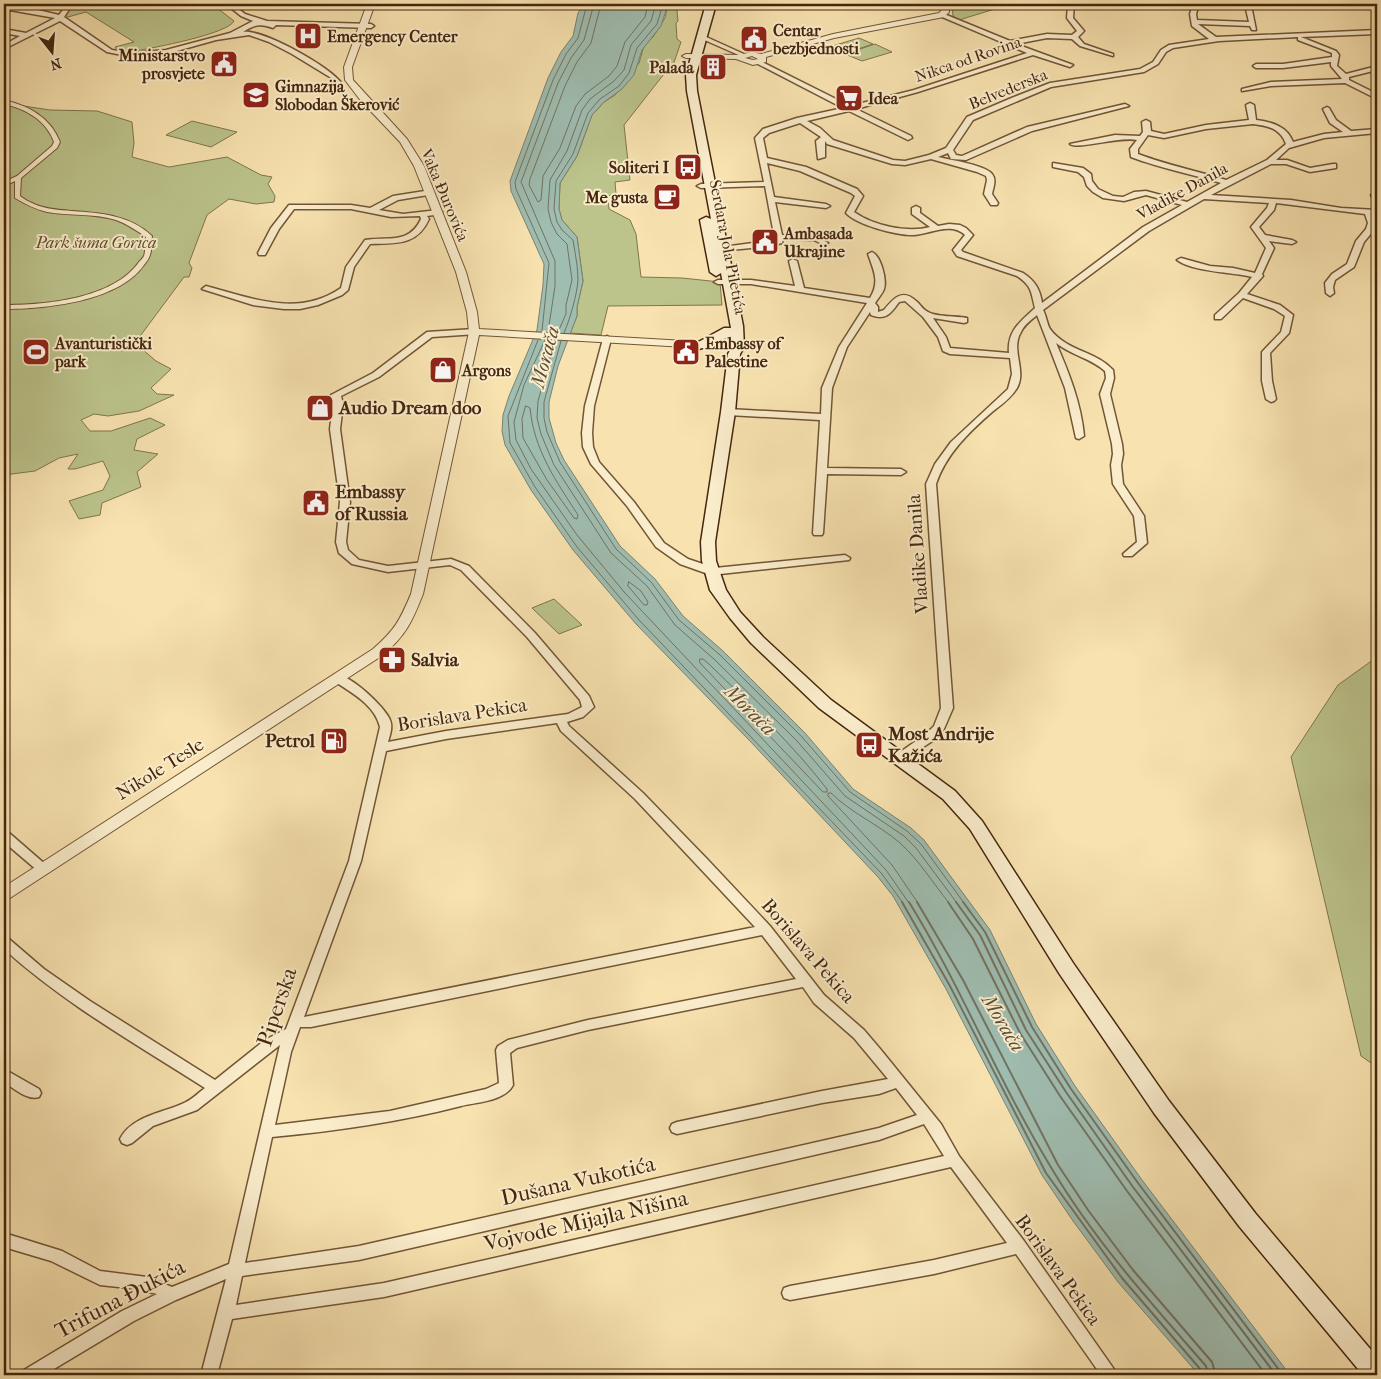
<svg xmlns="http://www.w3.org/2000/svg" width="1381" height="1379" font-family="'IM FELL French Canon',serif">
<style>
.green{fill:#bcc48c;stroke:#80754d}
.water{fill:#9fbdb1;stroke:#7b8170}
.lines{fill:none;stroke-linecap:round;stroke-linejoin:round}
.shore-far1{stroke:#727260;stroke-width:1}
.shore{stroke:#727260;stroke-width:2}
.pedestrian-casing{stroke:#725536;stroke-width:2}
.minor-casing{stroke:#725536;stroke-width:3}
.tertiary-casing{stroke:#725536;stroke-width:2}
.secondary-casing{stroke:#45260e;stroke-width:3}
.pedestrian{fill:#faedcc;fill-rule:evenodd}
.minor{fill:#faedcc;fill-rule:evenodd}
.tertiary{fill:#faedcc;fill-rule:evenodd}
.secondary{fill:#faedcc;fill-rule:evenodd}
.labels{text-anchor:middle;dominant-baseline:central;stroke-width:4;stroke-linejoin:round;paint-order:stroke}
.far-poi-label{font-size:16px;font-weight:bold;fill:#45260e;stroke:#faedcc;text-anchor:start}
.far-street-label{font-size:16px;fill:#45260e;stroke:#faedcc}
.far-park-label{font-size:16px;font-style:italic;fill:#634e2e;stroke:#faedcc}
.poi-label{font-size:19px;font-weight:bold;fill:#45260e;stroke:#faedcc;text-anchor:start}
.street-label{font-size:19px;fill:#45260e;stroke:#faedcc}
.water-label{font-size:20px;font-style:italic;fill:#5c4c37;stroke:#faedcc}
.near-street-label{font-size:22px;fill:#45260e;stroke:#faedcc}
</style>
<rect width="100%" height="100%" fill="#f8e3b0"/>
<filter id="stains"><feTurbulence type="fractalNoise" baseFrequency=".004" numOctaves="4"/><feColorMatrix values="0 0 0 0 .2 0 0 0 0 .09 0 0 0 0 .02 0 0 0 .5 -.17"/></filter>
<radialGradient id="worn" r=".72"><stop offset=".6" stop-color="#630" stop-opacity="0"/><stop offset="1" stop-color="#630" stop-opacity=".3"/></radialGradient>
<g class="green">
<path d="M79,4H212L234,21C228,34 152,48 136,51C130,52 123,50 117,50L115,47L134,42L86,12L68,17L64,14L71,7L81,5Z"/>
<path d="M668,4H679L677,11L678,21L676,23L677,39L681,42L670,74H664L624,125L630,180L615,182L616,194L608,196L609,209L630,220L636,234L641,277L682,278L720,282L722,305L608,306L601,335L570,333L577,316V307L583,281L577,237L562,220L559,209L560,183L577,156L592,115L604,102L615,95L639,63L644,46L653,37L665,18Z"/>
<path d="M952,4H1011L959,20L953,16Z"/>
<path d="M859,38L873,44L843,54L829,47Z"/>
<path d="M875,44L892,52L862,61L845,54Z"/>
<path d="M4,103L50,110L97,111L132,122L134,143L132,157L169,167L227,157L261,175L272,177L268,184L275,196L274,202L256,204L229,199L207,215L189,263L192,268L189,277H184L135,343L156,361L171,369L151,388L157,394L174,395L139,411L108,416L94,414L81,420L90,431H111L150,418L165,425L137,439L134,450L158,454L137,472L141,487L102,503L100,515L79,519L69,501L103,490L110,476L103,461L75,469H68L78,454L59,458L35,471L4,475Z"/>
<path d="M192,121L237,132L211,147L166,135Z"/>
<path d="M554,599L582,625L559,634L532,608Z"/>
<path d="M1377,657V1067L1361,1056L1291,757L1338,685Z"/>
</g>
<path class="water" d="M584,4H668L661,26L642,50L634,75L622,89L604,102L592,115L577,156L560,183L559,209L562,220L577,237L583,281L577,307V316L558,366L549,402V418L556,443L564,460L620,546L655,579L683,616L723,651L805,733L853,789L911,828L924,840L990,930L1036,1024L1075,1086L1142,1180L1290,1375H1199L1118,1282L1073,1221L1042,1175L946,989L893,896L878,877L749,740L636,624L573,550L531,490L505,445L502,431L503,415L509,396L537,330L543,285L544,264L511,191L510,181L548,78L561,52L573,36L578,13Z"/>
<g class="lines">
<g class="shore-far1">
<path d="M601,4L591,43L577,62L565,86L530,179L529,185L538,202L541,200L543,176L560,148L576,106L585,94L609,76L617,66L625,42L645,17L648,4"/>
<path d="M542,331L549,263L516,189L515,182L553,80L566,54L578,38L587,4"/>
<path d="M548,332L555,286V261L521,182L558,83L571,58L584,40L594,4"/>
<path d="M558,332L566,314V305L572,280L567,244L557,234L551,222L548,209L550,180L567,151L582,110L590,99L614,81L624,70L631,45L651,21L656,4"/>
<path d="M564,333C570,319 577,295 578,280C578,267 575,253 573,240L562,230L557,222L554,209L556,181L573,154L588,113L600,99L619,86L629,73L637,48L657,24L663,4"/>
<path d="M538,340L508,416L510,443L535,487L577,547L639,620L882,874L903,903"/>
<path d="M545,340L524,385L514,422L516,440L531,469L577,535L625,593L886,870L909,903"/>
<path d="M555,341L538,401L537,418L541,434L554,465L611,553L647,586L675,625L715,660L797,741L845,796L904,836L916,848L957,903"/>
<path d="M561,341L544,402V418L547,432L560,462L616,549L651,582L679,620L720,655L802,737L850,792L907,831L921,844L964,903"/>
<path d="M526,406L530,408C534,450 556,481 578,515L577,519L574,518L547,480L523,438L522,419Z"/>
<path d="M629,582L641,591L648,602L647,605H644L628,586Z"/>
<path d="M700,659H703L710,665C751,705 792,744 827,789V792H823L700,663Z"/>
<path d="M918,903L892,865L828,796V793H831C851,813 878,824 900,843C919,860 933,883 949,903"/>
</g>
<g class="shore">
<path d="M902,902L950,986L1046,1173L1122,1278L1201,1370L1202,1375"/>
<path d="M909,902C962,988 999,1083 1052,1169C1095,1241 1151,1303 1206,1366L1208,1375"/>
<path d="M917,902L963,980L1058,1165L1088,1210L1133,1270L1212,1362L1216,1375"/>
<path d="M948,902L973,939L1020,1033L1060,1096L1127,1191L1266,1375"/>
<path d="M956,902L980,935L1026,1030L1066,1092L1133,1187L1276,1375"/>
<path d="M963,902L985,932L1032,1027L1071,1089L1138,1183L1283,1375"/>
</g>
<defs>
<path id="pedestrian" d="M4,100C29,106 50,117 60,142L57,148L21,178L20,196C24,199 29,202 34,204C45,209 59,210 72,211C101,213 130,215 152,236C151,242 152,250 150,255C149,259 146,262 144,265C118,302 45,309 4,309V305C45,305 113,299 139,262C141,260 143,258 144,256C146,250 145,242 146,237C136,230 127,224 116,220C93,213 69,216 47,212C35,209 25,204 15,198V181L4,186V182L17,176L52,146L54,142C46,120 26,109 4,104Z"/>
<g id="minor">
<path d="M70,4H78L70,8L64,17L112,50L132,53L166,50L230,33L253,21L241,16L231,8V4H237L236,7L245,14L267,21L371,24L374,26L371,28L276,25L273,28C260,23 254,25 243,32C263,29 331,67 342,84L339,86L333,79L292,54L269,42L249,35L216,40L166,54L132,57L107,52L60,21L4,49V45L20,36L4,33V29L26,33L55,18L4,9V5L34,9L59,15L66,6Z"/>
<path d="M1068,4H1074L1073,18L1084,31L1078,37L1084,44L1113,54V56L1080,46L1072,39L1047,38L1016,44L1073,65L1070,67L1033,55L918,92L856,109L911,136L912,138L908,140L849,111L807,121L820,128L833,140L893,160L905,161L929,155L946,148L967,117L1014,97L1050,83L1140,69L1153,62L1161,50L1169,45L1209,39L1192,26L1190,14L1193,4H1199L1196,14L1197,20L1249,22L1245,5H1251L1256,30H1252L1250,26L1198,24L1216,37L1377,30V34L1301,37L1336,51L1339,55L1337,66L1346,74L1377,66V70L1349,77V80L1377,94V99L1345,83L1271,86L1242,91V89L1271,82L1342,79L1331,66V62L1283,68H1256L1253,66L1256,64H1283L1332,57V53L1298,40V37L1219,41L1173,48L1166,52L1158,64L1144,72L1051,87L973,120L953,150L956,155L962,156L1027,127L1125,104L1129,106L1032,131L966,160L951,159L948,153L938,157C951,160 985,165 992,174C997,180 993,188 992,194L998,203L997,205H991L984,194L987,180L986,176L977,172L931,159L905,165L892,164L827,144L825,141V157L818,159L816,141L821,137L800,123L769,133L763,138L767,158L806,167L857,189L863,196L854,212C874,226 907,233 930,227L912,214V208L916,206L920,208V213L938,226L949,224L960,225L966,228L973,235L961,250L963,252L1023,273C1035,281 1040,289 1042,303L1143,227L1182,205L1146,195L1124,201L1103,198L1093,192L1087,186L1084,177L1078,172L1053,167V163L1083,168L1091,174L1092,181L1098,189L1113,196L1123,197L1134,192L1146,191L1187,202L1221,183C1191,174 1160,168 1131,157L1130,149L1137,140C1119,136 1079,150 1070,144L1115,135L1140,136L1143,132L1142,122L1146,120L1150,122L1151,131L1164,134L1206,125L1249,120L1246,105L1250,103L1254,105L1256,120C1272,122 1287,126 1293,142L1324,134L1343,132L1330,123L1323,109L1327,107L1329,108L1336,120L1351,131L1377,129V133L1324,138L1289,148L1276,160H1287L1310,168L1333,164H1336V168L1310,172L1286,164H1271L1211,195L1291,200L1341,208L1377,210V214H1373L1376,223L1374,230L1364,242L1354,267L1335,280L1333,287L1334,293L1330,296L1326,293L1325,283L1332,274L1347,264L1356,241L1366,229L1368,223L1365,214L1276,203L1274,210L1259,227L1265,235L1292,240L1296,242L1292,244L1269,241L1274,248L1262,274L1263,276L1247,294L1280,305L1293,315L1289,333L1270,353L1272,381L1276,399L1274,401L1271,402L1266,399L1262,381V352L1281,332L1285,316L1274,309L1243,298L1221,319H1215V315L1239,293L1252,277C1232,272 1193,272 1177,260L1181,258L1210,266L1233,268L1255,273L1266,248L1251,227L1267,208L1269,203L1204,199L1149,231L1043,310C1046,315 1047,324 1050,329C1066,351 1096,351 1113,370L1114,378L1110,394L1122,444L1123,454L1121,465L1123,484L1144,516L1147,543L1132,556H1124L1123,554L1137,542L1134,516L1113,484L1111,465L1113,454L1112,444L1100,394L1106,378L1105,371C1090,358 1071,355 1056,343C1069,373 1081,403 1084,436L1079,439L1076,438L1065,388L1037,315C1031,320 1024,325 1021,332C1010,350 1027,370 1017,388C1011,398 1001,405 992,412C969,432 946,454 936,484L953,708L943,731L934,740L900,762L896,761L894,758L896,755L926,734L934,726L941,708L926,484L935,464L951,442L1008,389L1012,374L1010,358L950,354L943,351L938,337L923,317L905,301L899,302C891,313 886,321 871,315L870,312L847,347L832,388L827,468L901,469L906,472L901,475L827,474L823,533L822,535H814L813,533L820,420L728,415L723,412L728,409L821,414L822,388L839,347L867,303L751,284H718L714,282L718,280H751L795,286L789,261L793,259L797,261L804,288L870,298C880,282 874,271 868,254L872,252C881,256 887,280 884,289C882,294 877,300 875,303L878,307V312L884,310C893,299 902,288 916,301C920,304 923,310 928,312C936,317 957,316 967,318V322L964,323L933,318L946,337L950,348L1009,353C1007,331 1020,322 1035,308C1031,292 1032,286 1017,276L957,256L953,250L965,235C950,221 929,235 912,235C896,235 857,225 846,213L855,196L851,193L800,171L767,163L774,197L826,204L830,206L826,208L775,202L782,235L816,236L828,243L824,245L814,240L783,239L782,243L771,246L720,251V247H723L775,240L765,186L701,188L697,186L701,184L764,182L755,138L763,129L797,118L843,108L756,63V61H760L850,106L914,90L1027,53L940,16V14H944L1010,41L1047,34L1072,35L1077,31L1067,18ZM1253,124C1268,126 1280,128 1286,144L1267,160L1226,180C1197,171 1167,165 1138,154V149L1148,135L1164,138L1206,129Z"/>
<path d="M1309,4L1377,5V9L1312,6Z"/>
<path d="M700,36H704L746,55L741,56L700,38Z"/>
<path d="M425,191L429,193L428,195L398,200L379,210L403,214L438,210L442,212L441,214L427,216L429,219C417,246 396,243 370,244L354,267L348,290L342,295L318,305L300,309H284L253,305L202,289L206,286C251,298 298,318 341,288L346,267L365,240C388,236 409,245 421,219L420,216L391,217L351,209H294L279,229L265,255H259L258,253L271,228L289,205H351L370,208L393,196Z"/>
<path d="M1377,192V202H1374L1371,195Z"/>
<path d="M474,329L477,330V334L432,337L379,377L341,396L343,404L340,429L350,502L346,542L348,550L359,560L388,566L451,559L469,566L535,633L589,696L594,707L583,717L567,722L569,726L643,793L708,860L770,926L824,995L864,1030L881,1050L941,1124L959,1156L1024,1241L1118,1375H1101L1016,1254L934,1274L790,1300L784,1298L782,1293L784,1288L790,1286L934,1260L1007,1243L951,1167L384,1297L232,1319L217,1375H201L226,1279L176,1300L134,1321L44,1375H22L24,1370L122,1311L157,1294L137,1289L100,1285L51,1261L4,1247V1233L62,1251L100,1271L147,1277L172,1287L229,1264L280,1045L197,1110L153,1126L132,1143L127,1145L122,1143L120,1139C132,1115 165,1113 186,1102C193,1099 199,1092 205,1088C136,1044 65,1004 4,949V937L9,939L44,969L90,1001L215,1080L265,1040L286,1029L349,861L380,727C375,705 352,693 334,681L332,678L334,675C348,672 385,707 390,720C393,727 390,735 388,742L446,731L568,714L582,707L580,700L527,637L461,570L450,565L388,572L352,564L339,553L336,542L340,502L330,429L333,404L331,395L373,373L427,332ZM557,723L561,731L635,799L755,927L304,1017L361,861L386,751L446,739ZM762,935L796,979L588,1020L508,1040L498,1046L496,1050L499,1083L486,1089L390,1111L275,1125L291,1052L300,1027H311ZM803,987L814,1003L854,1038L888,1079L822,1091L677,1122L672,1124L670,1128L672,1132L677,1134L822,1103L879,1094L896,1088L917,1115L879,1128L359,1246L245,1263L272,1137C336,1131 399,1122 461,1106C477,1102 505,1101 513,1085L510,1053L517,1048L588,1030ZM924,1124L944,1156L384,1283L236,1305L242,1276L359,1260L879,1140Z"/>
<path d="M607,336L611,339L594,406L592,433L593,447L599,462L634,502L664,543L688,559L715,568L845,555L850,558L849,560L711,575L680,564L656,547L627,506L591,464L583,447L582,433L585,406L603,339Z"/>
<path d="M4,831L8,832L46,865L48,868L46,871H38L4,842Z"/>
<path d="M4,1069L39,1089L41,1093L39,1097C28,1101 13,1088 4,1082Z"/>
</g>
<g id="tertiary">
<path d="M367,4H375L352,67L353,80L407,139L424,166L466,272L477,312L479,329L738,344L743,347L738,350L479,335L423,594C412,622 406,635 383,655L10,898L4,900V887L373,649C395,630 400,620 411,594L469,332L467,312L456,272L414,166L400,142L361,101L345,80L344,67Z"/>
<path d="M942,4H950L949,12L944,17L834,38L766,57V62L753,65L736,59L686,58L682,56L686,54L739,55L752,52L761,54L833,34L939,13L941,11ZM752,56L758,59L753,60L745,58Z"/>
</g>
<g id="secondary">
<path d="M706,4H716L696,75L697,91L743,326L744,347L740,354L735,412L715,542L716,561L726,590L740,612L763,637L831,700L955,791L982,821L1073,963L1169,1101L1255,1213L1377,1357V1375H1363L1239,1226L1154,1113L1059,973L970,829L943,799L819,708L751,643L730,618L710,590L702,561L701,542L721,412L728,354L732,347L731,335C721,341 711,346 699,349L693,345L724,328H731L721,273L716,276L710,272L700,220L706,217L711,219L687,91L686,75Z"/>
<path d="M1234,4H1264L1251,9Z"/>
</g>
</defs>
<use href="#pedestrian" class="pedestrian-casing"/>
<use href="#minor" class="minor-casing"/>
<use href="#tertiary" class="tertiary-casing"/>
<use href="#secondary" class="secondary-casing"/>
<use href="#pedestrian" class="pedestrian"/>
<use href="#minor" class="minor"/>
<use href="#tertiary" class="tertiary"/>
<use href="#secondary" class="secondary"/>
</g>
<defs>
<symbol id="hospital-square" viewBox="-11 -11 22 22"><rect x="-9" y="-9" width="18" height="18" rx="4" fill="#8f2418" stroke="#faedcc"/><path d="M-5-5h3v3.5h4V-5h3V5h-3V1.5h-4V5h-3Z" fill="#fff"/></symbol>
<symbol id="civic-square" viewBox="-11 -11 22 22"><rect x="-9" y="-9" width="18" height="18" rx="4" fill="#8f2418" stroke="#faedcc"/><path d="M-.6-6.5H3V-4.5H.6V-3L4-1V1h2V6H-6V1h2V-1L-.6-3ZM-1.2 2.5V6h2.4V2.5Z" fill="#fff"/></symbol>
<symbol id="building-square" viewBox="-11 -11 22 22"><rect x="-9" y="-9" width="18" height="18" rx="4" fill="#8f2418" stroke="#faedcc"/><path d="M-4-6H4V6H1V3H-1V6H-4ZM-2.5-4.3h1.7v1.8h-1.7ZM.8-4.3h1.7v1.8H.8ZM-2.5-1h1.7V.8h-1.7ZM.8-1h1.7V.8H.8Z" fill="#fff"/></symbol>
<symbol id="school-square" viewBox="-11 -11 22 22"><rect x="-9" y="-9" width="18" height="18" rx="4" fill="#8f2418" stroke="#faedcc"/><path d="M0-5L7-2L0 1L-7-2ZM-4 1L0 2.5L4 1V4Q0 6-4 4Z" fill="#fff"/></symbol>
<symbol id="supermarket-square" viewBox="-11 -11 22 22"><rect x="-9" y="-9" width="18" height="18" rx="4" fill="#8f2418" stroke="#faedcc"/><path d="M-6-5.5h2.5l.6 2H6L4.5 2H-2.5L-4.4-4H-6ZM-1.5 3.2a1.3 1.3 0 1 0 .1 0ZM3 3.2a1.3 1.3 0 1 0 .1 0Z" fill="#fff"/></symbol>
<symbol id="bus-square" viewBox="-11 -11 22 22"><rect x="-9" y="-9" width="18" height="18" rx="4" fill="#8f2418" stroke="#faedcc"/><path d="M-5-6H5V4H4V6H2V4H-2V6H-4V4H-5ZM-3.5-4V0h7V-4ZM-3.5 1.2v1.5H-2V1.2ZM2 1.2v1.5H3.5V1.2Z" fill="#fff"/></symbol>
<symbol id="cafe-square" viewBox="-11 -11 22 22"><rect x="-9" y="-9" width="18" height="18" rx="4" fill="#8f2418" stroke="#faedcc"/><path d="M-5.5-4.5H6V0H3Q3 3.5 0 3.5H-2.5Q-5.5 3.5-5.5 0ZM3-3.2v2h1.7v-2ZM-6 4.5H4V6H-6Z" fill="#fff"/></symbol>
<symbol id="stadium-square" viewBox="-11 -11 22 22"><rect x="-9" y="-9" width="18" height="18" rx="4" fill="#8f2418" stroke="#faedcc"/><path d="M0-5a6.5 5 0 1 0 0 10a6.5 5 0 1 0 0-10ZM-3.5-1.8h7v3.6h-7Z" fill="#fff"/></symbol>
<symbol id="shop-square" viewBox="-11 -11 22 22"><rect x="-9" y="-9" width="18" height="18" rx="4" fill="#8f2418" stroke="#faedcc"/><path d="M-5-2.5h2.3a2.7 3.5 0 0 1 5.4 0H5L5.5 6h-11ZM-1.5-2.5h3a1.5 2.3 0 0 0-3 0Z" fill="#fff"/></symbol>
<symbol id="pharmacy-square" viewBox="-11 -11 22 22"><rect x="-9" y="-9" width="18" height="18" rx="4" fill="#8f2418" stroke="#faedcc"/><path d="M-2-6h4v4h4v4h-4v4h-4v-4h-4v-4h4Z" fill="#fff"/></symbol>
<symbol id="fuel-square" viewBox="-11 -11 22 22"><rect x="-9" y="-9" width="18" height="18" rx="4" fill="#8f2418" stroke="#faedcc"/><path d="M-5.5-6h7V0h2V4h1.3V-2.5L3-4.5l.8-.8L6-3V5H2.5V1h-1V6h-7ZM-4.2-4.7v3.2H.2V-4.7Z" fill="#fff"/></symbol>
</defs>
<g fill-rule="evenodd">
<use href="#hospital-square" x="292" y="20" width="32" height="32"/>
<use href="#civic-square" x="738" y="23" width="32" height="32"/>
<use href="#civic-square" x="208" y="48" width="32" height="32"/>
<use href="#building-square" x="697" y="51" width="32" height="32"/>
<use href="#school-square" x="240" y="79" width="32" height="32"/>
<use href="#supermarket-square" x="833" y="82" width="32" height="32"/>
<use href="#bus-square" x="672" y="151" width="32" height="32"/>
<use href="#cafe-square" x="651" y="181" width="32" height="32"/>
<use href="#civic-square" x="749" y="226" width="32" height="32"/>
<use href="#stadium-square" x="20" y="336" width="32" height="32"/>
<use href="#civic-square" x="670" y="336" width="32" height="32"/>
<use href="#shop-square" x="427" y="354" width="32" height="32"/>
<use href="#shop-square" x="304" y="392" width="32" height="32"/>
<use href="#civic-square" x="300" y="487" width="32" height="32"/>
<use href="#pharmacy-square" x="376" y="644" width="32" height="32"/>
<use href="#fuel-square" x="318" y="725" width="32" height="32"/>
<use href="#bus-square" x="853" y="729" width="32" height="32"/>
</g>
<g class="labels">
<g class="far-poi-label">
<text x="773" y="30">Centar<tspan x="773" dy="18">bezbjednosti</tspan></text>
<text x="327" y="36">Emergency Center</text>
<text x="205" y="55" text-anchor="end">Ministarstvo<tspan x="205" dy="18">prosvjete</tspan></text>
<text x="694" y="67" text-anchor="end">Palada</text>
<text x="275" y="86">Gimnazija<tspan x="275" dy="18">Slobodan Škerović</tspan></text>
<text x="868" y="98">Idea</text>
<text x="669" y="167" text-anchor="end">Soliteri I</text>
<text x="648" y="197" text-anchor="end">Me gusta</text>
<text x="784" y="233">Ambasada<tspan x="784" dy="18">Ukrajine</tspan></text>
<text x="55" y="343">Avanturistički<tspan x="55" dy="18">park</tspan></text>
<text x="705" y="343">Embassy of<tspan x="705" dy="18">Palestine</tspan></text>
<text x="462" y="370">Argons</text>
</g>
<g class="far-street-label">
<text transform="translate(968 59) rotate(-19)">Nikca od Rovina</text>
<text transform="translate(1008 89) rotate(-22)">Belvederska</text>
<text transform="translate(1182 191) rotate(-29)">Vladike Danila</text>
<text transform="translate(445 195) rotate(67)">Vaka Đurovića</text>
<text transform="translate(728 247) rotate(79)">Serdara Jola Piletića</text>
</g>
<g class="far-park-label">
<text x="96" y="242">Park šuma Gorica</text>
</g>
<g class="poi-label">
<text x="339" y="408">Audio Dream doo</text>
<text x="335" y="492">Embassy<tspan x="335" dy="22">of Russia</tspan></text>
<text x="411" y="660">Salvia</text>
<text x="888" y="734">Most Andrije<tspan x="888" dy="22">Kažića</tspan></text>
<text x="315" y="741" text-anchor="end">Petrol</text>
</g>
<g class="street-label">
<text transform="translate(918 554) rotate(-94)">Vladike Danila</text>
<text transform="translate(462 715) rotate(-9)">Borislava Pekica</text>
<text transform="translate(160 769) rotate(-32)">Nikole Tesle</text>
<text transform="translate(808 951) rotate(49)">Borislava Pekica</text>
<text transform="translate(1058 1270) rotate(54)">Borislava Pekica</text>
</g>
<g class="water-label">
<text transform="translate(545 357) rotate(-75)">Morača</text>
<text transform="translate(750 710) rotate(45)">Morača</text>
<text transform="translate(1003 1023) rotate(59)">Morača</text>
</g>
<g class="near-street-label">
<text transform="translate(277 1007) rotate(-71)">Piperska</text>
<text transform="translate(578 1181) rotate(-13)">Dušana Vukotića</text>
<text transform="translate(586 1221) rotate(-13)">Vojvode Mijajla Nišina</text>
<text transform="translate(120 1299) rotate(-28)">Trifuna Đukića</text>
</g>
</g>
<rect width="1381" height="1379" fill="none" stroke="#f8e3b0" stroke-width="20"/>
<rect x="5" y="5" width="1371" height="1369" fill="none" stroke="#45260e" stroke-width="2.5"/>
<rect x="10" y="10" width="1361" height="1359" fill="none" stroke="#45260e"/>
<g transform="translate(52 52) rotate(163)" stroke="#faedcc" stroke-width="4" paint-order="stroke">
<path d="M0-4L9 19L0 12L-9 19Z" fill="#45260e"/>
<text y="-8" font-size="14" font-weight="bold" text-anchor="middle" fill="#45260e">N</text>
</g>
<rect width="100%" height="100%" filter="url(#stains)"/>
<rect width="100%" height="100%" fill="url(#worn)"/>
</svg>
